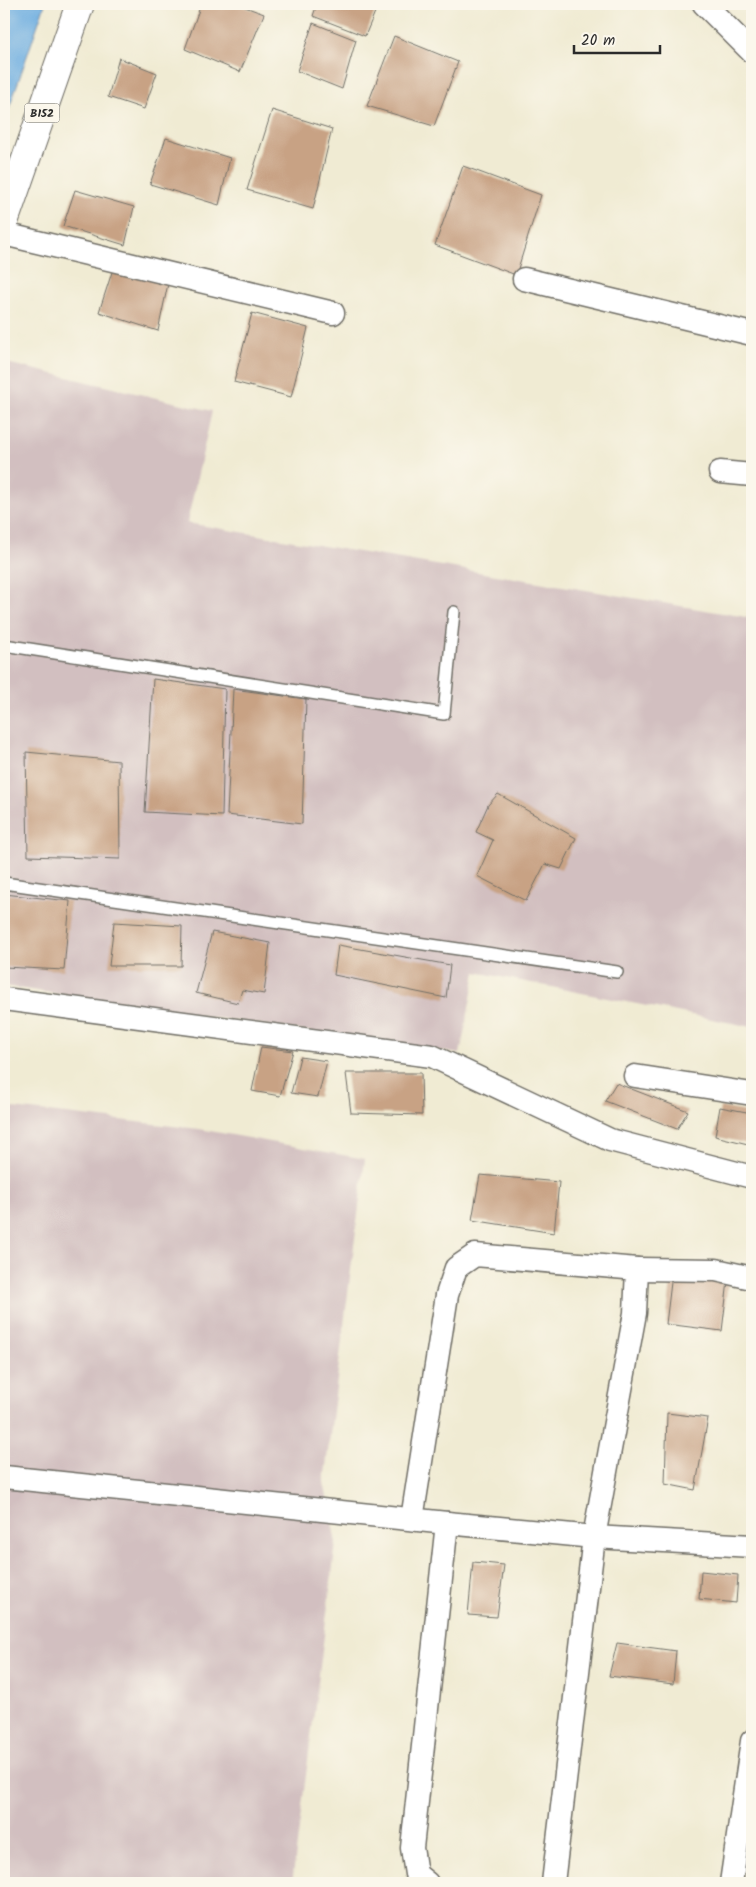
<svg xmlns="http://www.w3.org/2000/svg" width="756" height="1887" font-family="Kalam,sans-serif">
<style>
.industrial{fill:#d2bfc0}
.water{fill:#6dade0;stroke:#4c6c86}
.building{fill:#c8a284}
.lines{fill:none;stroke-linecap:round;stroke-linejoin:round}
.service-casing{stroke:#706e66;stroke-width:14}
.minor-casing{stroke:#706e66;stroke-width:25}
.primary-casing{stroke:#706e66;stroke-width:30}
.service{stroke:#fff;stroke-width:11}
.minor{stroke:#fff;stroke-width:22}
.primary{stroke:#fff;stroke-width:28}
.labels{text-anchor:middle;dominant-baseline:central;stroke-width:5;stroke-linejoin:round;paint-order:stroke}
.shield{fill:#fbf7ec;stroke:#696865;stroke-width:1}
.shield-label{font-size:12px;font-weight:bold;fill:#2b2b2b}
</style>
<rect width="100%" height="100%" fill="#fbf7ec"/>
<filter id="ink" filterUnits="userSpaceOnUse"><feTurbulence type="fractalNoise" baseFrequency=".02" numOctaves="2"/><feDisplacementMap in="SourceGraphic" scale="10" xChannelSelector="R" yChannelSelector="G"/><feConvolveMatrix kernelMatrix="1 2 1 2 8 2 1 2 1" color-interpolation-filters="sRGB"/></filter>
<filter id="wash" filterUnits="userSpaceOnUse"><feTurbulence type="fractalNoise" baseFrequency=".0096" numOctaves="4" result="noise"/><feDisplacementMap in="SourceGraphic" scale="20" xChannelSelector="R" yChannelSelector="G"/><feGaussianBlur stdDeviation="1.12" result="paint"/><feColorMatrix in="noise" values="0 0 0 0 0 0 0 0 0 0 0 0 0 0 0 0 0 1.4 0 .05"/><feComposite in="paint" operator="in"/></filter>
<g filter="url(#wash)">
<rect width="100%" height="100%" fill="#f0ebd3"/>
<g class="industrial">
<path d="M7,363L212,411L187,523L752,618V1027L476,972L460,1054L4,986V373Z"/>
<path d="M4,1107L199,1129L365,1159L324,1482L336,1543L292,1883H4Z"/>
</g>
<path class="water" d="M4,4H45L4,123Z"/>
<g id="blocks">
<g class="building">
<path d="M201,4H237L264,14L240,72L185,49Z"/>
<path d="M317,4H353L375,12L365,36L313,16Z"/>
<path d="M313,23L356,40L342,89L297,71Z"/>
<path d="M394,36L458,62L434,126L367,106Z"/>
<path d="M119,58L157,73L144,109L108,97Z"/>
<path d="M272,110L332,129L313,209L247,190Z"/>
<path d="M166,138L230,158L219,205L150,184Z"/>
<path d="M463,166L541,195L516,275L435,245Z"/>
<path d="M75,190L134,207L125,245L63,226Z"/>
<path d="M115,263L169,279L158,331L99,312Z"/>
<path d="M252,313L308,328L291,397L234,382Z"/>
<path d="M153,679L225,689L222,816L145,812Z"/>
<path d="M233,689L306,699L302,824L227,815Z"/>
<path d="M26,752L119,761L120,859L28,856Z"/>
<path d="M498,794L576,838L561,869L545,864L526,901L477,876L493,840L476,832L488,805Z"/>
<path d="M4,894L70,901L64,970L4,967Z"/>
<path d="M114,922L182,926L181,966H109Z"/>
<path d="M212,932L270,943L264,994L242,990L238,1003L196,993Z"/>
<path d="M338,945L450,965L446,998L334,975Z"/>
<path d="M261,1047L293,1051L280,1096L252,1091Z"/>
<path d="M300,1057L327,1061L318,1097L291,1093Z"/>
<path d="M346,1073H421L422,1115L351,1113Z"/>
<path d="M616,1083L688,1111L677,1129L605,1101Z"/>
<path d="M720,1107L752,1113V1145L715,1136Z"/>
<path d="M480,1175L559,1182L554,1233L472,1220Z"/>
<path d="M672,1274L728,1281L722,1331L666,1324Z"/>
<path d="M667,1413L708,1418L695,1490L665,1484Z"/>
<path d="M473,1562L504,1565L497,1617L468,1615Z"/>
<path d="M701,1571L738,1575L736,1603L699,1599Z"/>
<path d="M617,1643L676,1651L673,1684L609,1676Z"/>
</g>
</g>
</g>
<g filter="url(#ink)">
<use href="#blocks" fill-opacity="0" stroke="#706e66" stroke-width="1"/>
<g class="lines">
<defs>
<g id="service">
<path d="M4,645L444,714L454,612"/>
<path d="M4,883L617,972"/>
</g>
<g id="minor">
<path d="M704,4L752,52"/>
<path d="M4,234L333,313"/>
<path d="M524,279L752,334"/>
<path d="M720,472L752,475"/>
<path d="M4,999L432,1056L610,1140L752,1177"/>
<path d="M635,1076L752,1094"/>
<path d="M637,1269L716,1270L752,1278"/>
<path d="M4,1477L447,1523L594,1537L752,1546"/>
<path d="M412,1519L447,1295L456,1268L475,1255L637,1269L635,1313L594,1537L553,1883"/>
<path d="M427,1883L416,1874L412,1848L447,1523"/>
<path d="M731,1883L752,1741"/>
</g>
<path id="primary" d="M4,222L80,4"/>
</defs>
<use href="#service" class="service-casing"/>
<use href="#minor" class="minor-casing"/>
<use href="#primary" class="primary-casing"/>
<use href="#service" class="service"/>
<use href="#minor" class="minor"/>
<use href="#primary" class="primary"/>
</g>
</g>
<g class="labels">
<rect class="shield" x="24.5" y="103.5" width="35" height="19" rx="4"/>
<g class="shield-label">
<text x="42" y="113">B152</text>
</g>
</g>
<rect width="756" height="1887" fill="none" stroke="#fbf7ec" stroke-width="20"/>
<path d="M574 45v8h86v-8" fill="none" stroke="#2b2b2b" stroke-width="2.5"/>
<text x="581" y="45" font-size="15" fill="#2b2b2b" stroke="#fbf7ec" stroke-width="4" paint-order="stroke">20 m</text>
</svg>
